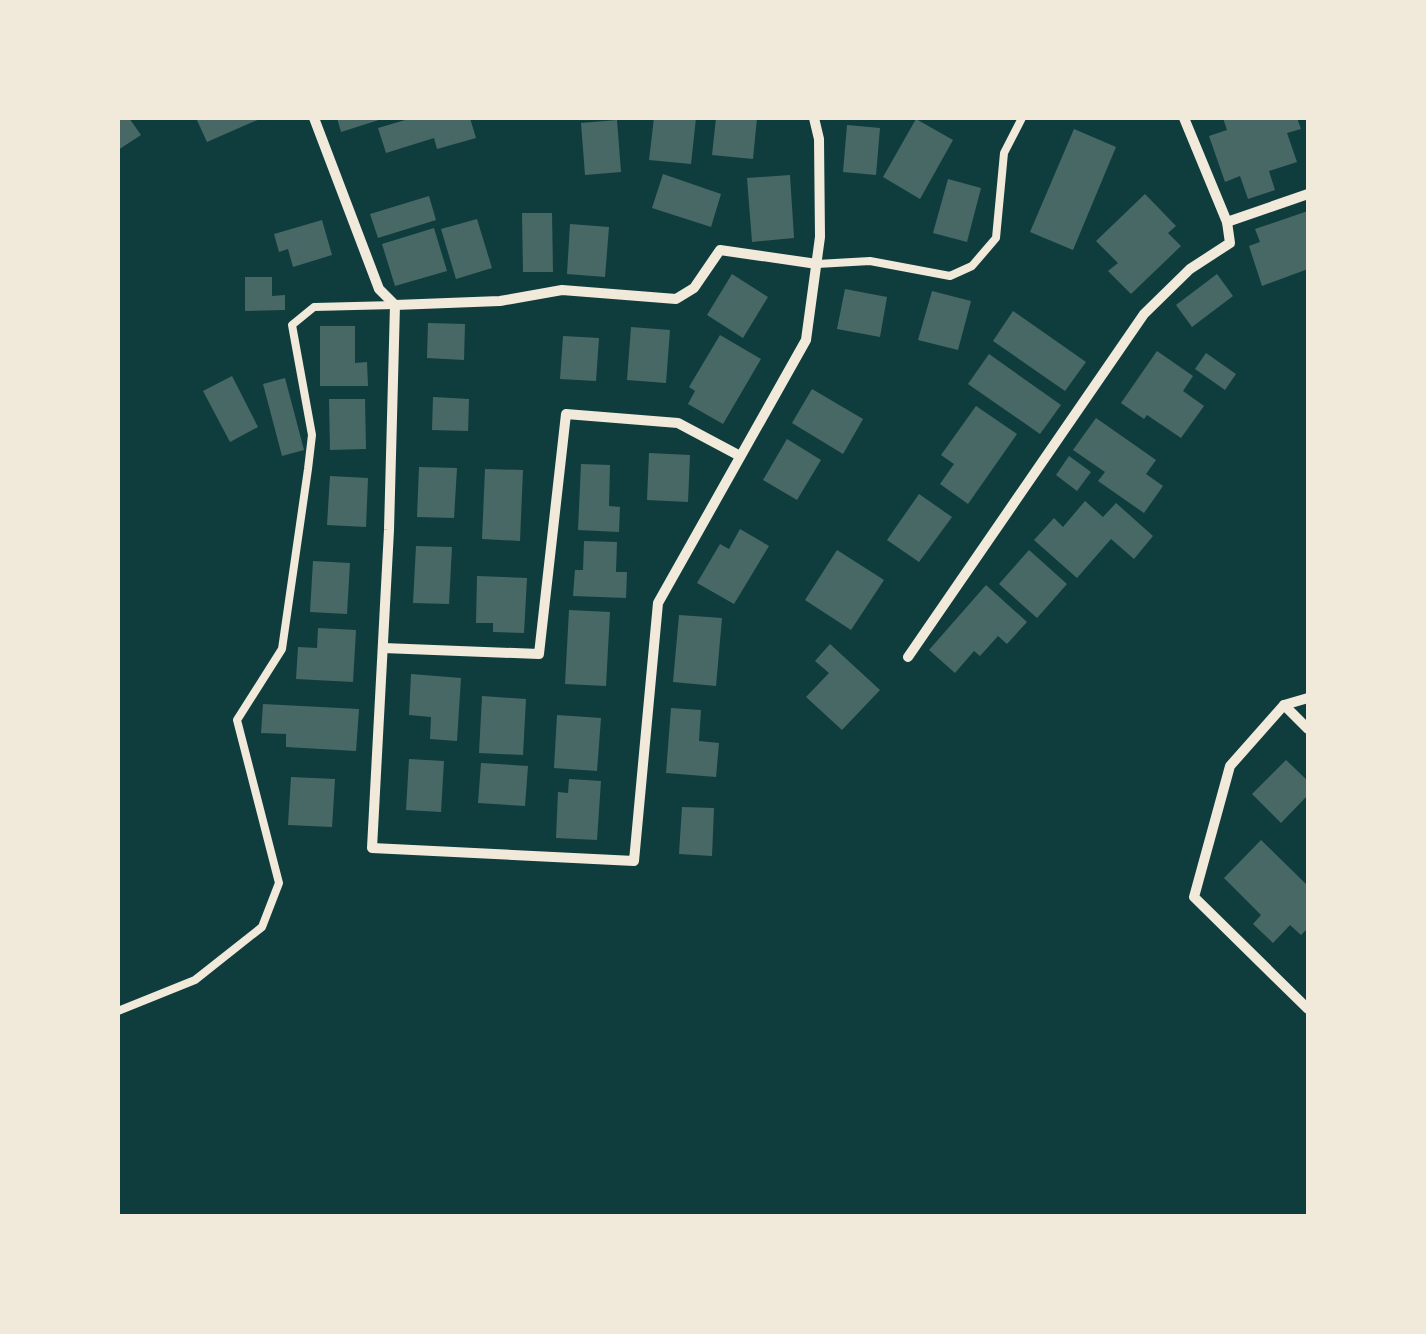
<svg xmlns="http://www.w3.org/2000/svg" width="1426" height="1334" font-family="'Noto Sans',sans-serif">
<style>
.building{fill:#486865}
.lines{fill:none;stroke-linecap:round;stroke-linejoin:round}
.service{stroke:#f1e9da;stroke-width:8}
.minor{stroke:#f1e9da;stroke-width:10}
</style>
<rect width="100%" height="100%" fill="#0f3d3e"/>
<g class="building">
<path d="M118,118H129L141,135L118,150Z"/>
<path d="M196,118H262L207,142Z"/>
<path d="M337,118H385L341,132Z"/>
<path d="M412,118H470L476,138L437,149L434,138L386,153L378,128Z"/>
<path d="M654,118H696L691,164L649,160Z"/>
<path d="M716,118H757L753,159L712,155Z"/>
<path d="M1223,118H1297L1301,129L1287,133L1297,162L1269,171L1275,190L1248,199L1240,176L1225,182L1209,136L1227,130Z"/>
<path d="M916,119L953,140L920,199L883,177Z"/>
<path d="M617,120L621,172L585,175L581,123Z"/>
<path d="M847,125L880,128L876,175L843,172Z"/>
<path d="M1074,129L1116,147L1073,250L1030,232Z"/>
<path d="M663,174L721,194L711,227L652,208Z"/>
<path d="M790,175L794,238L752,242L747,178Z"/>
<path d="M948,179L981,188L967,242L933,233Z"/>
<path d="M1145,194L1176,226L1168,233L1181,246L1131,294L1108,271L1118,263L1096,241Z"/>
<path d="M429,196L436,220L378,238L370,214Z"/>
<path d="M1308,211V269L1262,286L1249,246L1260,242L1255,229Z"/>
<path d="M522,213H552L553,272H523Z"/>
<path d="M477,219L492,268L456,279L441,229Z"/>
<path d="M322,220L332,255L293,267L288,249L279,252L274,234Z"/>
<path d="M570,224L609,227L605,277L567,274Z"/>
<path d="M434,228L447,271L395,286L382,244Z"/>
<path d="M732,274L768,297L743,338L707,315Z"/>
<path d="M1217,274L1233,296L1192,327L1176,305Z"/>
<path d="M245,277H272V296L285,295V310L245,311Z"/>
<path d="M845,289L887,297L880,337L837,329Z"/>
<path d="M932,291L971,301L958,350L918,340Z"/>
<path d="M1013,311L1086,362L1065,391L993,341Z"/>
<path d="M428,323L465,324L464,360L427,358Z"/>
<path d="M320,326H355V363L367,362L368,386H320Z"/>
<path d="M631,327L670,330L666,383L627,380Z"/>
<path d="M720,335L761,359L723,424L688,404L695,391L689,387Z"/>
<path d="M563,336L599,338L596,381L560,379Z"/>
<path d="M1157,351L1193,376L1183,391L1204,406L1181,438L1147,415L1144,419L1121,403Z"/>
<path d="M1206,353L1236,374L1225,390L1195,369Z"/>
<path d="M989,354L1061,405L1040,434L968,384Z"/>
<path d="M232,376L258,427L230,442L203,391Z"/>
<path d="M285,378L304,450L282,456L263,384Z"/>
<path d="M812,389L863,419L843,454L792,423Z"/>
<path d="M433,397L469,399L468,431L432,430Z"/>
<path d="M329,399H365L366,449L330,450Z"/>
<path d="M976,406L1017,434L968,504L940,484L954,464L941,455Z"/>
<path d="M1096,418L1156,460L1146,474L1163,486L1144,513L1098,481L1105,472L1073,450Z"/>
<path d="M787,439L821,460L797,500L763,480Z"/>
<path d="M649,453L690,455L688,502L647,500Z"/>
<path d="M1069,456L1091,472L1077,491L1056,475Z"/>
<path d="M581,464L610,465L609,506L620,507L619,532L578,530Z"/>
<path d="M419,467L457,468L454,518L417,517Z"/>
<path d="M485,469L523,470L520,541L482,539Z"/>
<path d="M330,476L368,478L366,527L327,525Z"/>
<path d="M919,494L952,517L919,562L887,540Z"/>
<path d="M1085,501L1103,517L1116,503L1153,536L1134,559L1111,539L1077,578L1034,540L1054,518L1063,527Z"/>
<path d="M740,529L769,546L734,604L697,583L720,544L729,549Z"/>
<path d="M584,541L617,542L616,572H627L626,598L573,596L575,570H583Z"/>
<path d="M416,546L452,547L449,604L413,603Z"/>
<path d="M837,550L884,580L851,630L805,600Z"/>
<path d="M1029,550L1067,584L1037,618L999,584Z"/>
<path d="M313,561L350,563L347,614L310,612Z"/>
<path d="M477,576L527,578L524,633L493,632V623H476Z"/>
<path d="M986,585L1027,622L1007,644L998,636L980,656L974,651L955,673L929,650Z"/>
<path d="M569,610L610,612L606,686L565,684Z"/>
<path d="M679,615L722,618L716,686L673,682Z"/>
<path d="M318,628L356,630L353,682L296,679L298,647L317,648Z"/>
<path d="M830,644L880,690L842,730L806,697L829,673L815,661Z"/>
<path d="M411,674L461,678L457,741L430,739L431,717L409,715Z"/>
<path d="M482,696L526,699L523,755L479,753Z"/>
<path d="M263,704L359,709L356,751L286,747V734L261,733Z"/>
<path d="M671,708L701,710L699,741L719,743L716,777L666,773Z"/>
<path d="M557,715L601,718L597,771L554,768Z"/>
<path d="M409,759L444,761L441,812L406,810Z"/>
<path d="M1286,760L1308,781V795L1281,823L1252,794Z"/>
<path d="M481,763L528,766L525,806L478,803Z"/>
<path d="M291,777L335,779L332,827L288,825Z"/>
<path d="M569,779L601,781L597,840L556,838L558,792L568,793Z"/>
<path d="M682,807L714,808L712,856L679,854Z"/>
<path d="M1261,840L1306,884L1308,882V928L1301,935L1290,925L1273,943L1253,924L1261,915L1224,878Z"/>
</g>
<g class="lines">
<g class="service">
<path d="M817,264L870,261L950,276L972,266L996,238L1004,153L1022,118"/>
<path d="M118,1011L195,980L262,927L279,883L237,720L282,649L308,469L312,435L292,325L314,307L395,305"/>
</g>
<g class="minor">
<path d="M314,118L379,289L395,305L389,530L372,848L634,861L658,603L806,340L820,237L819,139L814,118"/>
<path d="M1227,222L1308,194"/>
<path d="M395,305L500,301L562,290L676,299L694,288L720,250L817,264"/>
<path d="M383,648L539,654L566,414L678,423L740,456"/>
<path d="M908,657L1144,314L1190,269L1230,243L1227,222L1184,118"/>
<path d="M1308,698L1284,705L1230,766L1194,897L1308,1009"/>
<path d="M1284,705L1308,729"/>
</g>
</g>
<rect width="1426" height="1334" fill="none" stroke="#f1e9da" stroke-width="240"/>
</svg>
